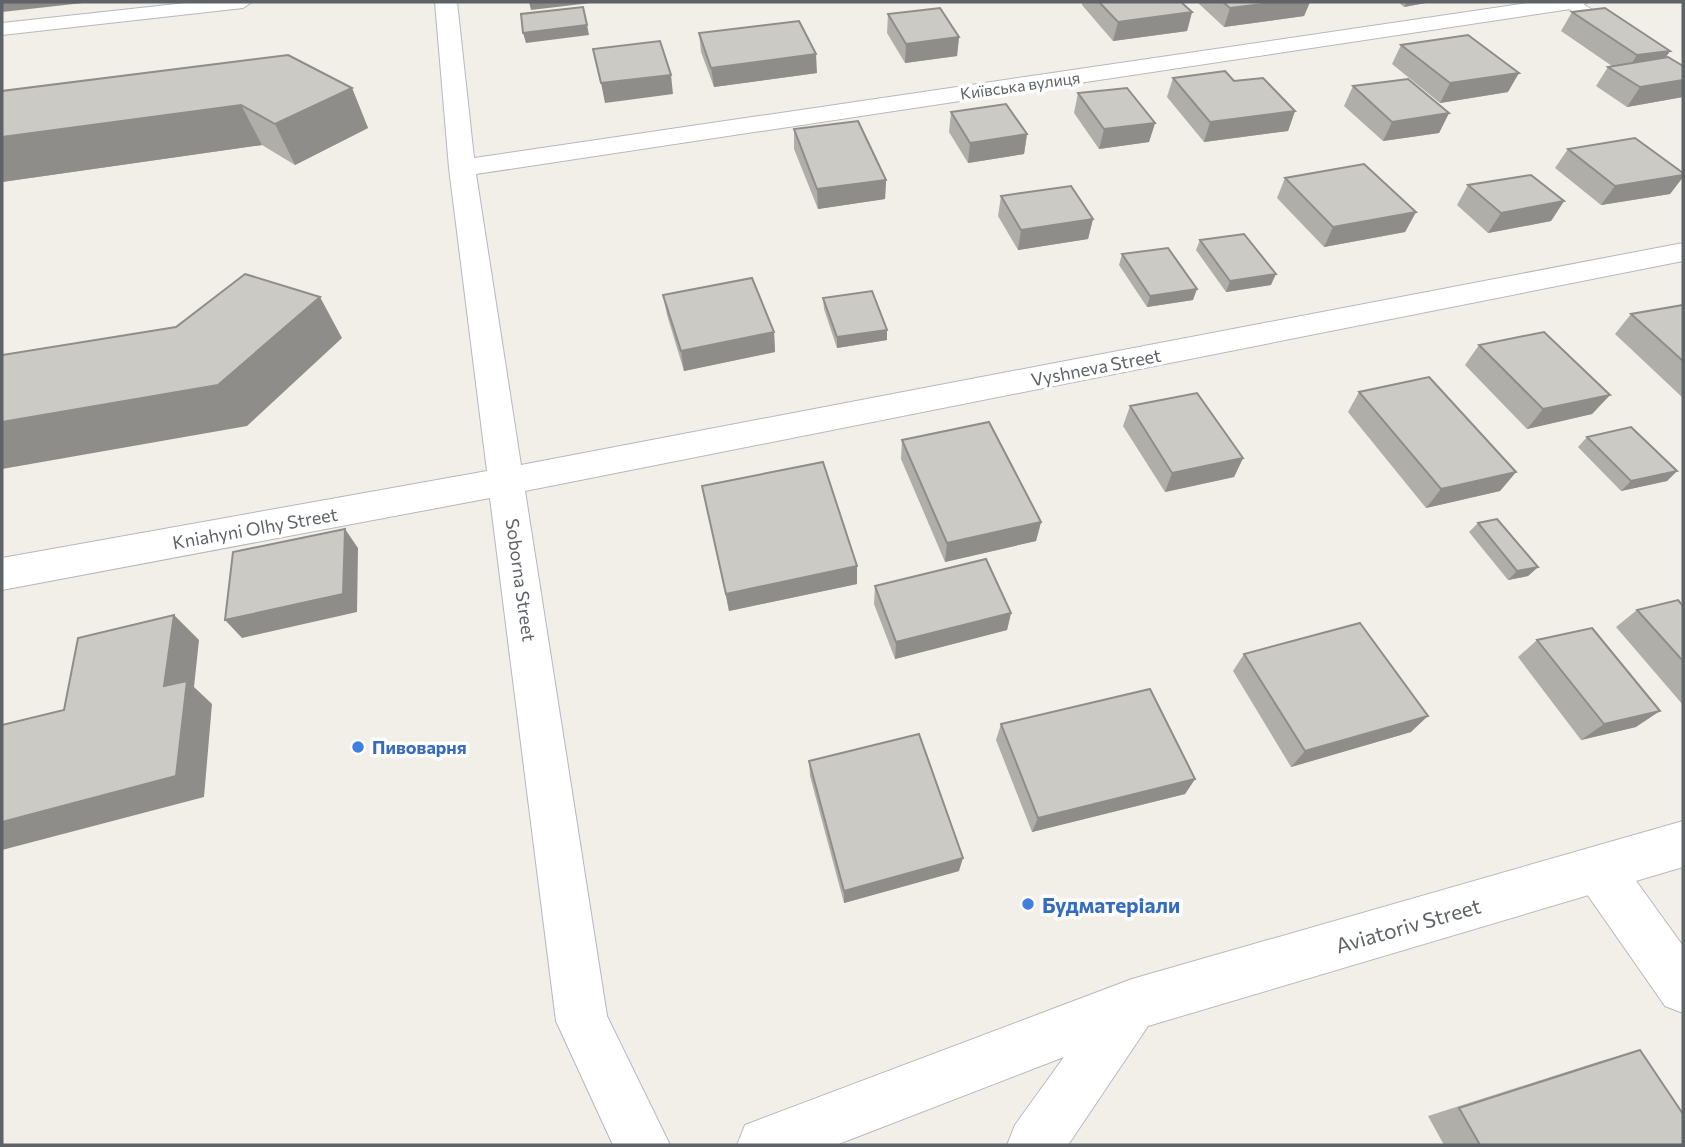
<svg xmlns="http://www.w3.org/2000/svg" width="1685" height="1147" font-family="Commissioner,sans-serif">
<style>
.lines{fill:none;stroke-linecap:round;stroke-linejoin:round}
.lane-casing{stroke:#b5b8bc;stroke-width:2}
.street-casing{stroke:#b5b8bc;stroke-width:2}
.secondary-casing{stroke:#b6babf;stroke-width:2}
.lane{fill:#fff;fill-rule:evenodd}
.street{fill:#fff;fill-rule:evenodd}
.secondary{fill:#fff;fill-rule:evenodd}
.wall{fill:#afaea9}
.shaded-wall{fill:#8f8d8a}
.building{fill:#cccac5;stroke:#8f8d8a;stroke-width:2}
.shop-dot{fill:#3f7fe0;stroke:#fff;stroke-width:2.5}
.labels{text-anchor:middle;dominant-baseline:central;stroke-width:7;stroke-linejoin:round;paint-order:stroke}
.far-street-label{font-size:16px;fill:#5f6368;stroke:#fff}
.street-label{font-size:18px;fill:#5f6368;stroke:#fff}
.shop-label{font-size:18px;font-weight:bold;fill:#366cbe;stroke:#fff;text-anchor:start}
.near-shop-label{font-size:21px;font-weight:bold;fill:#366cbe;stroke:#fff;text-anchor:start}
.near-street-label{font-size:21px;fill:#5f6368;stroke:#fff}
</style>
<rect width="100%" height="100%" fill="#f1efe8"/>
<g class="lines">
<defs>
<g id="lane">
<path d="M195,2H252L243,8L2,35V23Z"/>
<path d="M1580,2L1683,67V82L1676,80L1560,3Z"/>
</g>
<g id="street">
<path d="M435,2H457L474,158L1535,2H1588L1577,8L476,174L521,465L1683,243V261L525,491L607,1016L670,1145H613L556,1021L490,498L2,590V558L487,471L449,168Z"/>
<path d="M1599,847L1616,853L1683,946V1013L1665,1006L1582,887L1575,870L1582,853Z"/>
</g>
<path id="secondary" d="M1683,821V867L1148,1026L1068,1145H1007L1015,1125L1064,1057L836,1145H737L745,1125L1132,979Z"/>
</defs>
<use href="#lane" class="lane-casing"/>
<use href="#street" class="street-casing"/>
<use href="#secondary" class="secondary-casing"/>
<use href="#lane" class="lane"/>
<use href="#street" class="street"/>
<use href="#secondary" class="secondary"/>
</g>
<g class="wall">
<path d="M1082,2H1181L1192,12L1187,31L1113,41L1082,5Z"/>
<path d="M1197,2H1310L1304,16L1224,27Z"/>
<path d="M1398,2H1431L1404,7Z"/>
<path d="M1572,12L1670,51L1666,57L1683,66V97L1627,107L1596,86L1608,67L1612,66L1561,31Z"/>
<path d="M888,14L959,37L957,56L905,63L887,33Z"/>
<path d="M699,33L817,73L714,87L701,52Z"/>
<path d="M1401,45L1508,92L1440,103L1392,64Z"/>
<path d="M1173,78L1234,81L1295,111L1288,131L1204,142L1167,97Z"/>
<path d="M1353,86L1449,113L1439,133L1383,141L1344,106Z"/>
<path d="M352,88L368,128L295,165L262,145L2,182V91Z"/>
<path d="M1078,93L1155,123L1149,142L1099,149L1074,113Z"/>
<path d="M951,112L1027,134L1024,154L968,163L949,132Z"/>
<path d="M794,129L886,180L885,199L818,209L794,149Z"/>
<path d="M1568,149L1683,173V177L1670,194L1601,205L1555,168Z"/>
<path d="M1285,178L1416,212L1405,232L1324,247L1277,198Z"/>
<path d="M1468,185L1564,201L1551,221L1488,233L1457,205Z"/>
<path d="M1001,196L1093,219L1088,239L1018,250L998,216Z"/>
<path d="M1200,240L1271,285L1226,292L1196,250Z"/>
<path d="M1122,254L1193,300L1147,307L1119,265Z"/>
<path d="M663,295L774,332L775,352L684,371L667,315Z"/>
<path d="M823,298L887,340L837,348L824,309Z"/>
<path d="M1683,305V398L1615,334L1631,314Z"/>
<path d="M1479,345L1610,395L1592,414L1527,429L1465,365Z"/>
<path d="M1359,392L1516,472L1500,491L1426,508L1348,412Z"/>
<path d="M1130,406L1243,458L1234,477L1165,492L1123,426Z"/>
<path d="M1587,437L1677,471L1667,481L1621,491L1578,447Z"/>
<path d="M902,440L1041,522L1036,541L945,562L901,459Z"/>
<path d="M702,486L857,566V584L729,611Z"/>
<path d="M1478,523L1538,567L1528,576L1508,580L1469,532Z"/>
<path d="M875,586L1011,613L1007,630L895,659L874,604Z"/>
<path d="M1683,606V705L1616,627L1637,610Z"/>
<path d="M1537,640L1636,727L1581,740L1518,657Z"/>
<path d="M1244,654L1411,732L1291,767L1233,671Z"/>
<path d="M1001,724L1195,779L1185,794L1032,832L996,740Z"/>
<path d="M809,761L959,871L844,903L810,776Z"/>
<path d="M1640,1050L1683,1145H1444L1428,1116L1601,1061Z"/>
</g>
<g class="shaded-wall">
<path d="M2,2H92L2,12Z"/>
<path d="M529,2H599L531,10Z"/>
<path d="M1279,2H1310L1304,16L1224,27L1230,8Z"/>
<path d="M1407,2H1431L1404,7Z"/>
<path d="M1192,12L1187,31L1113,41L1118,22Z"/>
<path d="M587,25L589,35L526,43L523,33Z"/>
<path d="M959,37L957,56L905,63L906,44Z"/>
<path d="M1670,51L1657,70L1624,75L1637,55Z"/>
<path d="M816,54L817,73L714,87L711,68Z"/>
<path d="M1519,73L1508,92L1440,103L1450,83Z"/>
<path d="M671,75L673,94L605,103L601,83Z"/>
<path d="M1683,80V97L1627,107L1640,87Z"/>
<path d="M352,88L368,128L295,165L275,124Z"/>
<path d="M241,105L262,145L2,182V137Z"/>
<path d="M1295,111L1288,131L1204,142L1210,122Z"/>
<path d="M1449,113L1439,133L1383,141L1392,122Z"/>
<path d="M1155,123L1149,142L1099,149L1104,129Z"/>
<path d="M1027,134L1024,154L968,163L970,143Z"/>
<path d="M1683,175V177L1670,194L1601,205L1615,186Z"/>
<path d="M886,180L885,199L818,209L817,189Z"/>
<path d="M1564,201L1551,221L1488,233L1501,213Z"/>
<path d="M1416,212L1405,232L1324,247L1333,227Z"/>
<path d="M1093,219L1088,239L1018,250L1021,230Z"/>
<path d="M1276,274L1271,285L1226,292L1230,281Z"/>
<path d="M1197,289L1193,300L1147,307L1150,296Z"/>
<path d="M320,297L342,338L247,426L2,469V422Z"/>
<path d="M887,330V340L837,348V337Z"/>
<path d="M774,332L775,352L684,371L681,351Z"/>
<path d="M1610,395L1592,414L1527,429L1543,409Z"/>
<path d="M1243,458L1234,477L1165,492L1172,473Z"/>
<path d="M1677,471L1667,481L1621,491L1631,481Z"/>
<path d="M1516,472L1500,491L1426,508L1441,489Z"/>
<path d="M1041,522L1036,541L945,562L947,543Z"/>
<path d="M345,529L358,548L357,612L242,638L225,620Z"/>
<path d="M857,566V584L729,611L726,594Z"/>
<path d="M1538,567L1528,576L1508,580L1517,571Z"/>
<path d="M1011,613L1007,630L895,659L896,642Z"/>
<path d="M174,615L199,640L194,687L212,704L204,797L2,850V822L164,686Z"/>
<path d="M1660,711L1636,727L1581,740L1604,724Z"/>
<path d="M1428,716L1411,732L1291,767L1305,751Z"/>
<path d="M1195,779L1185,794L1032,832L1038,818Z"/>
<path d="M963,858L959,871L844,903V891Z"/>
</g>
<g class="building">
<path d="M1099,2H1181L1192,12L1118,22Z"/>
<path d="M1223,2H1279L1230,8Z"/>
<path d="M583,7L587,25L523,33L521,14Z"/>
<path d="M940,8L959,37L906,44L888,14Z"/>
<path d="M1605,8L1670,51L1637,55L1572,12Z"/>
<path d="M799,21L816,54L711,68L699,33Z"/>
<path d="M1468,35L1519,73L1450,83L1401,45Z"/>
<path d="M660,41L671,75L601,83L593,49Z"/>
<path d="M288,55L352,88L275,124L241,105L2,137V91Z"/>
<path d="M1668,57L1683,66V80L1640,87L1608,67Z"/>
<path d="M1225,71L1234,81L1263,78L1295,111L1210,122L1173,78Z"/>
<path d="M1408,79L1449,113L1392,122L1353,86Z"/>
<path d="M1127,88L1155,123L1104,129L1078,93Z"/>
<path d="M1006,104L1027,134L970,143L951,112Z"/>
<path d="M858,121L886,180L817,189L794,129Z"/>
<path d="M1635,138L1683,173V175L1615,186L1568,149Z"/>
<path d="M1364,164L1416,212L1333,227L1285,178Z"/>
<path d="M1531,175L1564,201L1501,213L1468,185Z"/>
<path d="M1071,186L1093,219L1021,230L1001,196Z"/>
<path d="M1244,234L1276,274L1230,281L1200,240Z"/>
<path d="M1168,248L1197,289L1150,296L1122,254Z"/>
<path d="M245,274L320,297L218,385L2,422V355L176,327Z"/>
<path d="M752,278L774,332L681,351L663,295Z"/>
<path d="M872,291L887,330L837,337L823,298Z"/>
<path d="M1683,305V361L1631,314Z"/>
<path d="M1544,332L1610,395L1543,409L1479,345Z"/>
<path d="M1429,377L1516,472L1441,489L1359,392Z"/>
<path d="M1197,393L1243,458L1172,473L1130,406Z"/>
<path d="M989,422L1041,522L947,543L902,440Z"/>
<path d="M1631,427L1677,471L1631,481L1587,437Z"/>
<path d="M823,462L857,566L726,594L702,486Z"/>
<path d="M1497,519L1538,567L1517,571L1478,523Z"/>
<path d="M345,529L343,594L225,620L233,552Z"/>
<path d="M986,559L1011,613L896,642L875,586Z"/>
<path d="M1678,600L1683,606V661L1637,610Z"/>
<path d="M174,615L164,686L187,681L176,776L2,822V725L64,710L78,638Z"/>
<path d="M1360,623L1428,716L1305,751L1244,654Z"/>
<path d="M1592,628L1660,711L1604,724L1537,640Z"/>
<path d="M1150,689L1195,779L1038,818L1001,724Z"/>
<path d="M919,734L963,858L844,891L809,761Z"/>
<path d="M1640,1050L1683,1114V1145H1480L1459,1108Z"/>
</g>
<g class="shop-dot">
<circle cx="358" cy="747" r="7"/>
<circle cx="1028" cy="904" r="7"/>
</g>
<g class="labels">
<g class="far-street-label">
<text transform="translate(1020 85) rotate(-8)">Київська вулиця</text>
</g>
<g class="street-label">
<text transform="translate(1096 367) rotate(-11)">Vyshneva Street</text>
<text transform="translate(255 528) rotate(-10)">Kniahyni Olhy Street</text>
<text transform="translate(521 580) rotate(82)">Soborna Street</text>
</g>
<g class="shop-label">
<text x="372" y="747">Пивоварня</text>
</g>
<g class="near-shop-label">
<text x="1042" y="904">Будматеріали</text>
</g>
<g class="near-street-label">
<text transform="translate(1408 925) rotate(-16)">Aviatoriv Street</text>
</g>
</g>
<rect width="1685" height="1147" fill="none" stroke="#5f6368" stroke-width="7"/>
</svg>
